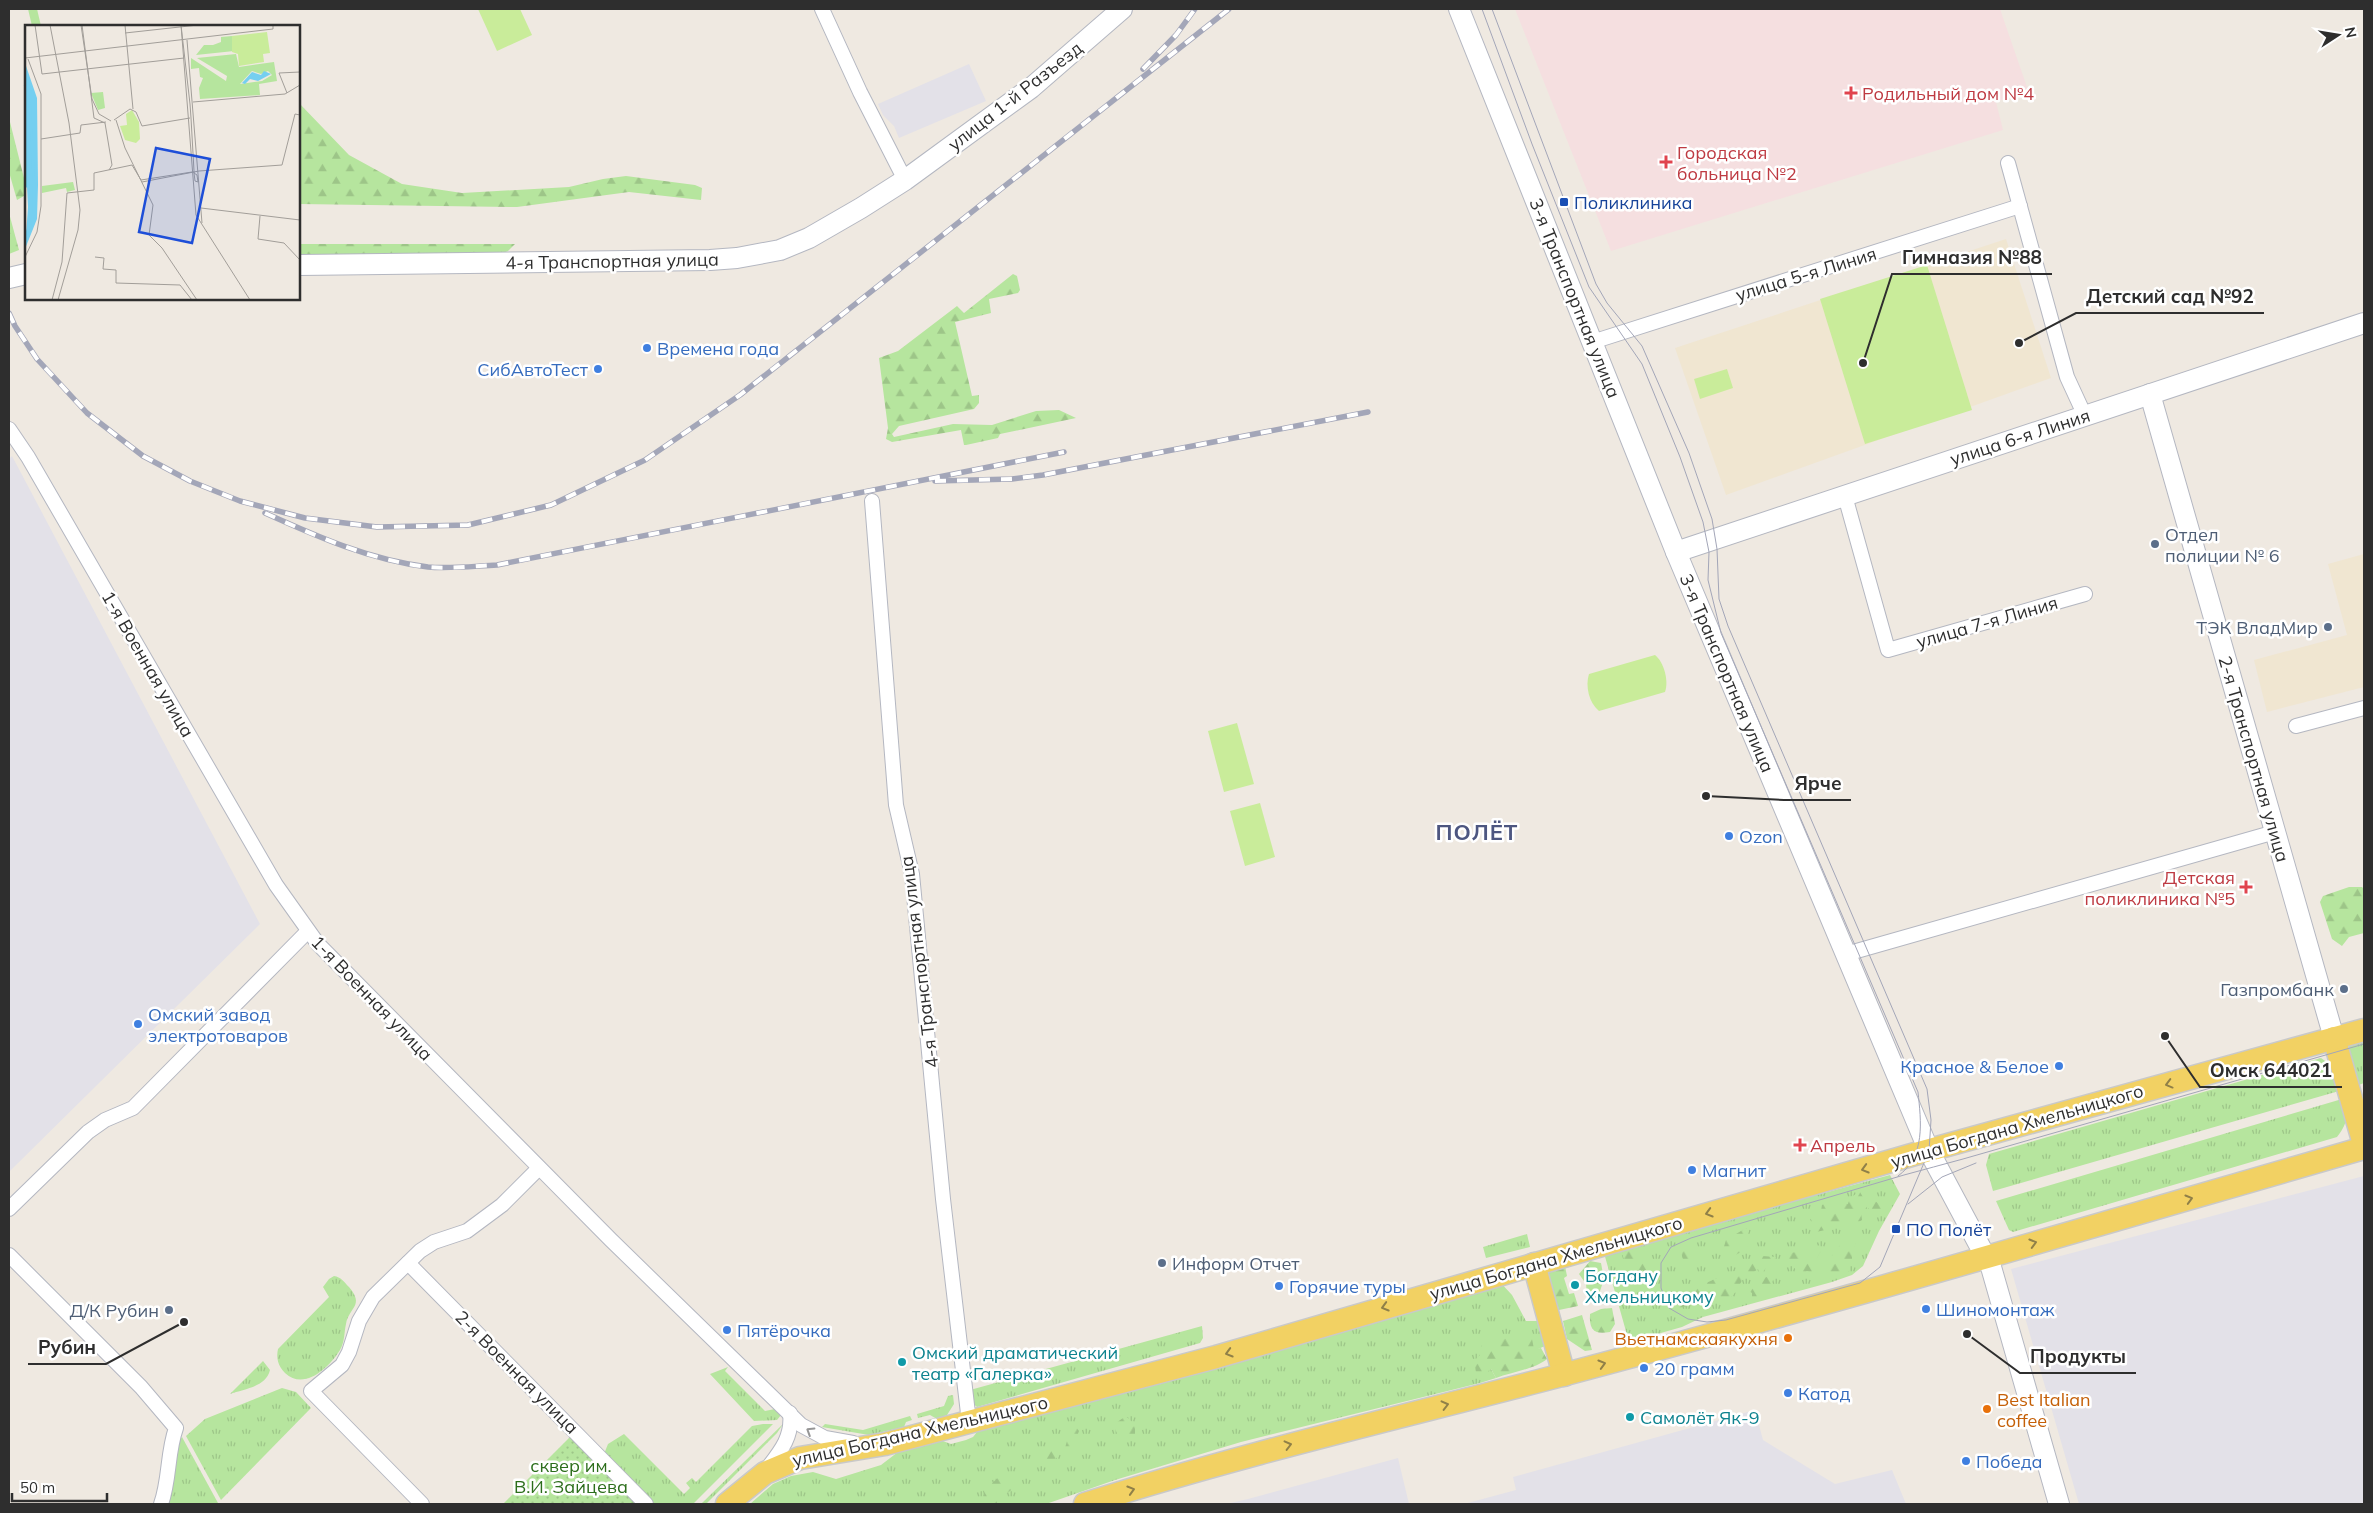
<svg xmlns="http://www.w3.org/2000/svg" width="2373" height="1513" font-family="Mulish,sans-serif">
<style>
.industrial{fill:#e3e1e8}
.education{fill:#f0e6d1}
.medical{fill:#f5dfe0}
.grass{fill:url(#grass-tufts)}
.forest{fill:url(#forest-firs)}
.park{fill:url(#park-dots)}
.pitch{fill:#c9ec9a}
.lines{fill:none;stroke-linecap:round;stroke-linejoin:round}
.street-casing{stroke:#b4b7c1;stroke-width:16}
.secondary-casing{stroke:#b4b7c1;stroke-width:22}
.primary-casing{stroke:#c9c9c9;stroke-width:25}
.street{stroke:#fff;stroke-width:14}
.secondary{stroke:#fff;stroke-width:20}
.primary{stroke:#f2d163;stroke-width:22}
.tram{stroke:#a3a6b8;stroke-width:1}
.rail-casing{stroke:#a3a6b8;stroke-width:5.5}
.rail{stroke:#fff;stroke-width:4;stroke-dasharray:11;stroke-linecap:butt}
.oneway{stroke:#908048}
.oneway2{stroke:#969696}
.health-dot{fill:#e0444e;stroke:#fff;stroke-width:2}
.transit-dot{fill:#1a4fb4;stroke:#fff;stroke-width:2}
.shop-dot{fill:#3f7fe0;stroke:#fff;stroke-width:2}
.service-dot{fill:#5c6f8a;stroke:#fff;stroke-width:2}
.culture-dot{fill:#0f9aa8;stroke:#fff;stroke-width:2}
.food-dot{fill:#e8710a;stroke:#fff;stroke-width:2}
.labels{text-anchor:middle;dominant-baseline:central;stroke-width:5;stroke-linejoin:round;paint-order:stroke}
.health-label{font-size:18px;fill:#be3a42;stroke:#fff;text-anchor:start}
.street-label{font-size:18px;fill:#2e2e2e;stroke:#fff}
.transit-label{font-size:18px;fill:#164399;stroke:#fff;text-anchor:start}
.shop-label{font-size:18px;fill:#366cbe;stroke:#fff;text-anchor:start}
.service-label{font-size:18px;fill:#4e5e75;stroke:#fff;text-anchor:end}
.culture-label{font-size:18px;fill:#0d838f;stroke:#fff;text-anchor:start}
.food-label{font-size:18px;fill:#c56008;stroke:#fff;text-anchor:end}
.park-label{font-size:18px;fill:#2c6e1b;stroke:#fff}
.district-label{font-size:22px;font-weight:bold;letter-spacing:1px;fill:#4d5680;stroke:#fff}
.inset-river{fill:none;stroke:#75cff0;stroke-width:2.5}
.inset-road{fill:none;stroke:#a29e99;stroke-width:1}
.view{fill:#1d4ed8;fill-opacity:0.15;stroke:#1d4ed8;stroke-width:2.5}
.inset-edge{fill:none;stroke:#2e2e2e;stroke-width:2.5}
.leader{fill:none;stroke:#2e2e2e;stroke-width:2}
.callout-dot{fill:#2e2e2e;stroke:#fff;stroke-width:2}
.callout-label{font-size:19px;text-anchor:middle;font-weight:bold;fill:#2e2e2e;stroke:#fff;stroke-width:5;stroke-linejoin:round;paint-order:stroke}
</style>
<defs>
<pattern id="grass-tufts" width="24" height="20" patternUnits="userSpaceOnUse" patternTransform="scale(1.25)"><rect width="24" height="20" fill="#b6e59e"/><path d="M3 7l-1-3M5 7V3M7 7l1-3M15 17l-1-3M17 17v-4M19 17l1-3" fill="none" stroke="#9dc588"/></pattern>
<pattern id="forest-firs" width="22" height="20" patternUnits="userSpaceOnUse" patternTransform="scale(1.25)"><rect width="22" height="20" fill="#b6e59e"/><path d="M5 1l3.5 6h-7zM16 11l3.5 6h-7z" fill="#9dc588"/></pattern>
<pattern id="park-dots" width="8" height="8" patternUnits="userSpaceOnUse" patternTransform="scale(1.25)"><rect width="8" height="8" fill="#b6e59e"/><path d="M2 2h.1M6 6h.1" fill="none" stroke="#9dc588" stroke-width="1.8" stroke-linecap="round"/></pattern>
</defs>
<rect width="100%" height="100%" fill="#efe9e1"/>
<g class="industrial">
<path d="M969,64L986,101L899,138L894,126L883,115L878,104Z"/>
<path d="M12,456L260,924L9,1172V459Z"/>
<path d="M2364,1176V1504H2079L2011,1269Z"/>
<path d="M1755,1410L1763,1440L1835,1484L1892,1470L1906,1504H1464L1516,1490L1513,1477Z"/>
<path d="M1398,1458L1409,1504H1226L1248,1499Z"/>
</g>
<g class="education">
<path d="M2006,239L2051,378L1726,495L1675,348Z"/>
<path d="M2364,554V687L2267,712L2254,660L2347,635L2328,564Z"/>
</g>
<path class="medical" d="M1515,9H2000L2028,90L1996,102L2003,130L1611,251Z"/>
<g class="grass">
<path d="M2364,1039V1083L2356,1086L2345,1044Z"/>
<path d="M2321,1058L2332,1066L2339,1091L1993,1191L1986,1165L1989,1154Z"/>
<path d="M2342,1099C2347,1118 2349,1121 2337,1137L2013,1232L2009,1230L1996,1201Z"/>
<path d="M1890,1175L1900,1194L1879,1231L1863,1266L1852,1275L1832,1282L1703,1317L1682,1327L1629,1342L1604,1253Z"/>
<path d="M1527,1234L1530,1247L1486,1258L1483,1247Z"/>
<path d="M334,1276C341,1277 344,1282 349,1287C365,1306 349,1307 346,1324C344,1333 345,1341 340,1350C329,1368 304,1391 285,1373C278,1366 276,1358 278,1349L329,1297L323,1287L329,1279Z"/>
<path d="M1499,1281L1512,1295L1526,1321H1537L1545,1346L1491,1369L1496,1378L1480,1383L1241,1442L1115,1480L1046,1504H750L773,1484L791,1476L813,1472L836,1479L881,1465L898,1452L940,1440L951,1444L966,1440L973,1437L977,1432Z"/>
<path d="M1202,1326L1203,1338L1200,1343L977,1407L970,1401V1390Z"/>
<path d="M263,1361L270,1370C266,1387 244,1389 230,1394Z"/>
<path d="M728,1367L725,1371L765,1411L775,1409L781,1415L777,1420L754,1421L710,1374Z"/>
<path d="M282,1388L296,1392L311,1408L221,1500L186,1436L205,1419Z"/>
<path d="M953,1395L954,1404L947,1415L937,1419L930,1415L918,1418L917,1414L944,1406L948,1396Z"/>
<path d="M910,1416L912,1420L906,1422L904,1427L869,1435L822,1427L825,1424L863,1430Z"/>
<path d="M763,1424H773L693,1504H654L604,1454L608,1444L624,1434L684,1494L690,1488L686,1483L692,1478L696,1482L752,1426Z"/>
<path d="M783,1424L777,1433L706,1504H701Z"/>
<path d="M182,1437L218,1503L216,1504H167L175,1447Z"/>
</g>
<g class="forest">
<path d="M28,9H37L41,26H32Z"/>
<path d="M299,103L349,155L402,184L462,193L569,187L603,179L626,176L695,185L702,188L701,200L629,192L517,207L299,204Z"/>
<path d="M9,118L26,186L24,196L17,200L9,172Z"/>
<path d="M9,213L19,250L9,254Z"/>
<path d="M299,244H515L508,251L496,256L299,259Z"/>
<path d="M1013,274L1017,276L1020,290L1018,293L989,299L991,313L955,322L972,396L979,395V403L974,409L899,426L892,434L894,437L953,424L992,425L1036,411L1059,410L1076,418L1000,434L998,438L966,445H964L961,430L892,442L886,439L888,428L879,358L898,351L957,306L964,313Z"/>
<path d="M2349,887H2362L2364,889V933L2349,937L2342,946L2332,939L2320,902L2323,896Z"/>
<path d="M1860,1192L1864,1199L1870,1198L1883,1206L1878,1217L1867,1207L1861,1212L1862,1220L1852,1226L1847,1221L1839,1222L1830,1229L1816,1232L1810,1219L1820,1216L1822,1205L1833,1199L1839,1203L1848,1204L1849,1198Z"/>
<path d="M1746,1228L1749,1231L1747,1236L1748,1248L1732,1257L1722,1253L1726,1240Z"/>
<path d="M1858,1237L1852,1255V1261L1848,1264L1850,1271C1836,1276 1821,1279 1807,1271L1801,1276L1791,1264L1784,1263V1254L1802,1251L1820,1245L1821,1251L1815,1261L1827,1262L1844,1240Z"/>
<path d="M1632,1244L1633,1249L1647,1257L1648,1265L1646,1270H1635L1624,1260L1622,1253H1619L1616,1248Z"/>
<path d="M1687,1247H1693L1698,1263L1683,1269L1681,1266L1683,1259L1681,1252Z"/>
<path d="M1762,1256L1776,1257L1760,1275L1758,1269L1751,1274H1746L1734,1294L1726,1302L1722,1297L1713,1296L1708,1306L1704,1302L1697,1307L1692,1301L1688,1306L1677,1308L1671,1306L1668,1301L1677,1291L1701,1285L1742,1268L1748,1260H1755Z"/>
<path d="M1551,1261H1564L1567,1276L1564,1278L1569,1294L1574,1293L1578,1306L1559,1310L1547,1274Z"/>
<path d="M1590,1261L1601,1263L1604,1279L1600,1291L1602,1296L1601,1299L1593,1301L1587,1295L1586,1284L1579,1274Z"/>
<path d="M1766,1277L1774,1278L1765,1297L1755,1301L1752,1299V1293L1749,1291L1750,1288L1755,1286L1757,1281Z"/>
<path d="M1612,1308L1615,1324L1610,1332C1594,1335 1589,1330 1590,1314L1601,1309Z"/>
<path d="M1582,1315L1592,1350L1585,1351L1567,1339L1563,1321Z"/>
<path d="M1520,1334H1531L1534,1349L1541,1348L1547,1359C1535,1369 1512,1372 1496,1378L1491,1369L1487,1372H1476L1474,1361L1480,1355L1481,1346L1490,1339Z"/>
<path d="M1123,1418H1128L1134,1424L1139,1421L1141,1422L1139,1427L1135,1428V1436L1118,1435L1113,1425Z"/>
<path d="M1076,1427L1079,1431L1076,1439L1083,1446L1077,1452L1072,1449L1068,1451L1065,1448L1067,1441Z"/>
<path d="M1054,1442L1060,1450L1059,1456L1055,1459H1036L1039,1450Z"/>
<path d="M1006,1477H1009L1014,1482L1011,1485L1013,1489L1004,1495V1499L998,1500L997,1504L985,1499L983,1491L998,1478L1000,1480Z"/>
</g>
<path class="park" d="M572,1435L636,1504H503Z"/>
<g class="pitch">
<path d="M478,9H520L532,35L497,51Z"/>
<path d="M1927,265L1972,410L1865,444L1820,299Z"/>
<path d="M1727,369L1733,388L1700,399L1694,379Z"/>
<path d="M1655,655C1664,662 1669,681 1665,692L1599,711C1589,703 1585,686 1589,674Z"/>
<path d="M1237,723L1254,784L1224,792L1208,731Z"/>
<path d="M1260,803L1275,857L1245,866L1230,811Z"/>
</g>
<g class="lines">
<defs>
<g id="street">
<path d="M822,9L860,92L905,180"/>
<path d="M2008,163L2067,377L2085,416"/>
<path d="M1592,342L2020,206"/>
<path d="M9,429L28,457L276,885L318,944L611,1240L801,1425L825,1438L853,1443"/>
<path d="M1845,496L1888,650L2085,594"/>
<path d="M872,501L896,805L912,874L943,1199L969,1422"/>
<path d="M2296,726L2364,708"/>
<path d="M1846,954L2275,832"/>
<path d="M9,1209L88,1132L105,1120L133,1108L308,931"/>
<path d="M9,1255L141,1387L176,1428C167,1453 170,1479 161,1504"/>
<path d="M408,1263L646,1504"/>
<path d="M766,1470C780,1452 793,1437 790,1413"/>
<path d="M422,1504L311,1391L342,1365L349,1352L359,1321L373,1297L420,1251L434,1242L467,1231L502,1205L539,1168"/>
</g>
<g id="secondary">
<path d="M1459,9L1676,552L1929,1151L1991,1267L2059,1504"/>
<path d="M299,265L710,260L737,258L780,250L809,238L861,208L905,180L1031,88L1122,9"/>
<path d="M9,278L26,274"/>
<path d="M2150,394L2334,1038"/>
<path d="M1676,552L2364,323"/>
</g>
<g id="primary">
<path d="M2334,1038L2364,1144"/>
<path d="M1534,1264L1564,1375"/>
<path d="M727,1504L765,1473L800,1458L885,1444L1216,1357L1915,1154L2364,1030"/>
<path d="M1085,1504C1242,1454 1402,1417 1562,1375C1830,1304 2097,1225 2364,1148"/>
</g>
</defs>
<use href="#street" class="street-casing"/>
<use href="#secondary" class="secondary-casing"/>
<use href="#primary" class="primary-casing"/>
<use href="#street" class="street"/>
<use href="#secondary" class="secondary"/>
<use href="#primary" class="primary"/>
<g class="tram">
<path d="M1482,9L1532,144L1589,287L1642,364L1680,457L1703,522L1709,552L1708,580L1721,633L1918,1092C1921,1121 1926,1156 1898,1176"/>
<path d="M1492,9L1596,284L1607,303L1642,346L1689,453L1712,519L1717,549L1719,599L1728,626L1927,1089L1931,1120L1929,1151L1880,1267L1860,1283L1726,1320L1707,1322L1688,1319L1669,1308L1661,1288V1263L1671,1247L1691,1238L1904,1175C1924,1170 1943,1164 1963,1159L2364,1044"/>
<path d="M1908,1204L1942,1177L1976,1163"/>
</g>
<defs>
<g id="rail">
<path d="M1143,69L1176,35L1195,9"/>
<path d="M9,313L15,326L37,359L87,413L143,456L190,481L240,501L305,518L377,527L468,525L551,505L645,460L740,395L1229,9"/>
<path d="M935,481L1012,479L1043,475L1368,412"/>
<path d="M265,513C318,537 370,560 428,567C450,569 475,566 497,565L1064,452"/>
</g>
</defs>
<use href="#rail" class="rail-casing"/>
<use href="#rail" class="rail"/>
</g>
<defs><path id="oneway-chevron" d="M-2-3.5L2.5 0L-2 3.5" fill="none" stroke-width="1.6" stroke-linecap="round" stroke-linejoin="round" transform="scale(1.25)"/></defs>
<g class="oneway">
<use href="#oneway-chevron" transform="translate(2169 1084) rotate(165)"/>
<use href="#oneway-chevron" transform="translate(1865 1169) rotate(164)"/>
<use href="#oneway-chevron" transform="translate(2189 1199) rotate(-16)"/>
<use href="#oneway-chevron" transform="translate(1709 1213) rotate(164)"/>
<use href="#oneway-chevron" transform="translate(2033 1243) rotate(-16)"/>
<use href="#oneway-chevron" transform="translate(1385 1307) rotate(164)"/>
<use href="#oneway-chevron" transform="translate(1229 1353) rotate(164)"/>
<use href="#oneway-chevron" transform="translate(1602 1364) rotate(-16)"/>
<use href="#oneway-chevron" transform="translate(1445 1405) rotate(-14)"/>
<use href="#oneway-chevron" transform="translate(1288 1445) rotate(-14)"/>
<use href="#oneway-chevron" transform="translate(1131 1490) rotate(-17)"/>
</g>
<use class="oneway2" href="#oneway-chevron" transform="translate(810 1431) rotate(-148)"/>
<g class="health-dot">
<path d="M1848.5 85.5h5v5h5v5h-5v5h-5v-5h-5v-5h5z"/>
<path d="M1663.5 154.5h5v5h5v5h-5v5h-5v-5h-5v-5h5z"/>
<path d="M2243.5 879.5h5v5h5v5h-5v5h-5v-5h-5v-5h5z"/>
<path d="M1797.5 1137.5h5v5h5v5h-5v5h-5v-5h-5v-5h5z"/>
</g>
<g class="transit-dot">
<rect x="1559" y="197" width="10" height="10" rx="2.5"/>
<rect x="1891" y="1224" width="10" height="10" rx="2.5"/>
</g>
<g class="shop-dot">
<circle cx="647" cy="348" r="5"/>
<circle cx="598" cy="369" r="5"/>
<circle cx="1729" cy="836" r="5"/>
<circle cx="138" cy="1024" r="5"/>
<circle cx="2059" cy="1066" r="5"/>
<circle cx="1692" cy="1170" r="5"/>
<circle cx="1279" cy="1286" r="5"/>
<circle cx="1926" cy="1309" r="5"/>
<circle cx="727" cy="1330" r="5"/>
<circle cx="1644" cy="1368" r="5"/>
<circle cx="1788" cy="1393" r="5"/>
<circle cx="1966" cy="1461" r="5"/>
</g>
<g class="service-dot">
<circle cx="2155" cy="544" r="5"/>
<circle cx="2328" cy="627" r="5"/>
<circle cx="2344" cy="989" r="5"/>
<circle cx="1162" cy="1263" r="5"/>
<circle cx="169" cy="1310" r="5"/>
</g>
<g class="culture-dot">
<circle cx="1575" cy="1285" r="5"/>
<circle cx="902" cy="1362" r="5"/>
<circle cx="1630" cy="1417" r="5"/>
</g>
<g class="food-dot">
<circle cx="1788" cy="1338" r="5"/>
<circle cx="1987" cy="1409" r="5"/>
</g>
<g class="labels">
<g class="health-label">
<text x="1862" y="93">Родильный дом №4</text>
<text x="1677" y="152">Городская<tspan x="1677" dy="21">больница №2</tspan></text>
<text x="2235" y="877" text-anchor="end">Детская<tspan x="2235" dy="21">поликлиника №5</tspan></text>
<text x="1810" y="1145">Апрель</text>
</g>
<g class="street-label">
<text transform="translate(1015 96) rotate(-38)">улица 1-й Разъезд</text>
<text transform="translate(612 261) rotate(-1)">4-я Транспортная улица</text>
<text transform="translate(1806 274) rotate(-17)">улица 5-я Линия</text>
<text transform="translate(1575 298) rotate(68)">3-я Транспортная улица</text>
<text transform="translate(2020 437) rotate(-18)">улица 6-я Линия</text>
<text transform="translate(1987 622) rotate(-16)">улица 7-я Линия</text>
<text transform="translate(148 664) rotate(60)">1-я Военная улица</text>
<text transform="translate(1727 673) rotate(67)">3-я Транспортная улица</text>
<text transform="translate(2254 759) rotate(74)">2-я Транспортная улица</text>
<text transform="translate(919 962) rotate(-97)">4-я Транспортная улица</text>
<text transform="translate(372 998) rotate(46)">1-я Военная улица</text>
<text transform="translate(2017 1126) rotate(-16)">улица Богдана Хмельницкого</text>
<text transform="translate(1556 1258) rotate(-16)">улица Богдана Хмельницкого</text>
<text transform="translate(517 1372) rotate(45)">2-я Военная улица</text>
<text transform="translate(920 1431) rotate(-13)">улица Богдана Хмельницкого</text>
</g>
<g class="transit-label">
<text x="1574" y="202">Поликлиника</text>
<text x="1906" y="1229">ПО Полёт</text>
</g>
<g class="shop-label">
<text x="657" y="348">Времена года</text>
<text x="588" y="369" text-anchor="end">СибАвтоТест</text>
<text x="1739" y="836">Ozon</text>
<text x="148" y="1014">Омский завод<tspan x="148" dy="21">электротоваров</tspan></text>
<text x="2049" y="1066" text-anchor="end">Красное &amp; Белое</text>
<text x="1702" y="1170">Магнит</text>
<text x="1289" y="1286">Горячие туры</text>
<text x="1936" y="1309">Шиномонтаж</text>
<text x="737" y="1330">Пятёрочка</text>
<text x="1654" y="1368">20 грамм</text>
<text x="1798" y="1393">Катод</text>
<text x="1976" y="1461">Победа</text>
</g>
<g class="service-label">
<text x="2165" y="534" text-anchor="start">Отдел<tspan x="2165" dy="21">полиции № 6</tspan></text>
<text x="2318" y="627">ТЭК ВладМир</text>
<text x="2334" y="989">Газпромбанк</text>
<text x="1172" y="1263" text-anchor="start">Информ Отчет</text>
<text x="159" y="1310">Д/К Рубин</text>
</g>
<g class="culture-label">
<text x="1585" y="1275">Богдану<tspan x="1585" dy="21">Хмельницкому</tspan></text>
<text x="912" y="1352">Омский драматический<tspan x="912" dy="21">театр «Галерка»</tspan></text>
<text x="1640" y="1417">Самолёт Як-9</text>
</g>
<g class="food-label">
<text x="1778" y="1338">Вьетнамскаякухня</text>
<text x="1997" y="1399" text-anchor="start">Best Italian<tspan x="1997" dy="21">coffee</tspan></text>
</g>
<g class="park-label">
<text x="571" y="1465">сквер им.<tspan x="571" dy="21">В.И. Зайцева</tspan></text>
</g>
<g class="district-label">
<text x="1477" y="832">ПОЛЁТ</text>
</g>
</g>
<g transform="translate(25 25)">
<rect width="275" height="275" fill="#efe9e1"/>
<path d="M207,11L209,26L171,30L179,20H188L196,17V12ZM211,29L214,42L249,37L252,56L234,59L235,70L175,74L174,63L178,53L175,52L174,43L166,44V33L201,56L202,51L172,33ZM227,46L236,49L243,46L247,50L237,56L215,59ZM78,67L80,83L73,85L66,68ZM48,157L50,165L42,167L41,163L17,168V161Z" fill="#b6e59e" fill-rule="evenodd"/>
<path d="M242,7L245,28L238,29L239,37L214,41L213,29L207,27V11ZM107,85L114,97L115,114L111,118L100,115L95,101L102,100L101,89Z" fill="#c9ec9a"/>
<path d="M0,38L12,73L13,160L12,194L0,224L3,182L2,162L0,164ZM239,46L246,49L233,56L225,54L220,59L217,58L227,47L236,50Z" fill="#75cff0"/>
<path class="inset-river" d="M0,60L5,82L9,161V188L0,213"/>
<path class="inset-road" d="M10,0L17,49L159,33M25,0L44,98L55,185L53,205L33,275M56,0L67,74L74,89L86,96M57,0L69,93L80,98L87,140L84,145M100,0L108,84M156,0L171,190L225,275M100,8L173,0M162,15L177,198M0,33L248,4V0M262,68L254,48L275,47M168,77L260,69L275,60M89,95L105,84L111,87L117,101L165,93M91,95L100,123L128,180L124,210L137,223L172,275M16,114L55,108L56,100L81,97M117,157L174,146L257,140L270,89L275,90M176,183L275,195M235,191L233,214L259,218L275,235M0,232L12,207L16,181V69L3,34M70,232L79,233L78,244L91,245V258L155,260L167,275M27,275L37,237L42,168L69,165V148L107,140L116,155L167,147H169V148L172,150L173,157L170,156L169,148V146L166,93L165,79L156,0"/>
<path class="view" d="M131,123L185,134L167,218L114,207Z"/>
<rect width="275" height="275" class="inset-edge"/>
</g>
<path class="leader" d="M1863 363L1892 274H2052M2019 343L2076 313H2264M1706 796L1784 800H1851M2165 1036L2200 1087H2342M184 1322L106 1364H28M1967 1334L2020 1373H2136"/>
<g class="callout-dot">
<circle cx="1863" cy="363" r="5"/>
<circle cx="2019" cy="343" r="5"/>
<circle cx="1706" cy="796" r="5"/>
<circle cx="2165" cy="1036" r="5"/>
<circle cx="184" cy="1322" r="5"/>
<circle cx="1967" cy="1334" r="5"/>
</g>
<g class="callout-label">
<text x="1972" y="264">Гимназия №88</text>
<text x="2170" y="303">Детский сад №92</text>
<text x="1818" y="790">Ярче</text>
<text x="2271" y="1077">Омск 644021</text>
<text x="67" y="1354">Рубин</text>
<text x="2078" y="1363">Продукты</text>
</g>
<rect width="2373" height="1513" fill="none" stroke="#2e2e2e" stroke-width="20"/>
<g transform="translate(2338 35) rotate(78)" stroke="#ffffff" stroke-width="4" paint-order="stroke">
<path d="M0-4L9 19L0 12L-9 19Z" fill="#2e2e2e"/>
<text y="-8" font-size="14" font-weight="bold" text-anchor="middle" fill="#2e2e2e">N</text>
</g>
<path d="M12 1493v8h95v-8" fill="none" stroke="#2e2e2e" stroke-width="2.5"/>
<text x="20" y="1493" font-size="15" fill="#2e2e2e" stroke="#ffffff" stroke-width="4" paint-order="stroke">50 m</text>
</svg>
